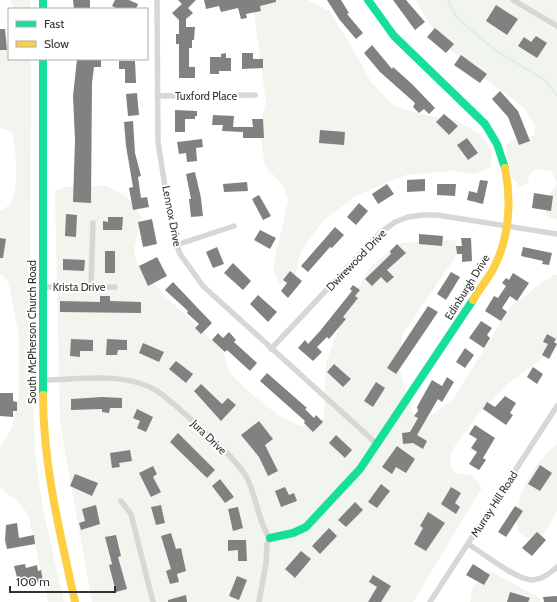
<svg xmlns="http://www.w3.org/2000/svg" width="557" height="602" font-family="Cabin,sans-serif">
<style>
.green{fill:#f1f5ed}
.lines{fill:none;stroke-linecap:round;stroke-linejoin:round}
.stream{stroke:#ddebf3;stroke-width:2}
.building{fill:#818181}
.street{stroke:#d7d7d7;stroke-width:5.5}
.fast{stroke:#16e098;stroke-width:8}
.slow{stroke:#ffcf43;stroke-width:8}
.labels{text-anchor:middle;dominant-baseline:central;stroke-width:4;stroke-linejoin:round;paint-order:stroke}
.street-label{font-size:11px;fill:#333;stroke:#fff}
</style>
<rect width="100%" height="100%" fill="#fff"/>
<g class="green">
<path d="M11,0H30V9H14Z"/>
<path d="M264,0H308L329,11L349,42L371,82L394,106L429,116L455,120L478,133L492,152L491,167L475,174L452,171L406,175L355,196L321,223L301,251L295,276L280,285L273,267L288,201L283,185L265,166L259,128L266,102L254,12Z"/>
<path d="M415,0H557V220L547,216L543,202L557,184L552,172L537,169L529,175L528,183L520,187L511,176L506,147L511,140L534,136L535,125L522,106L468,66L440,40Z"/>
<path d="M9,37V59H31L30,313L35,452L43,509L64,602H48L28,514L16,500L0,488V448L12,427L19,393V336L8,280L0,274V211C3,209 8,207 10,204C20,189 16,149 12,132L0,128V39Z"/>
<path d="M107,186L126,196L141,216L134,251L138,265L164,295L222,349L229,372L248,391L278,415L300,426L318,425L324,416L326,362L345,311L371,266L400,243L454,240L460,250L403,334L397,361L412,412L424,421L454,398L511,306L553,275H557V347L510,382L478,414L451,452L450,464L456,473L473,476L482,488L413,602H92L60,423L55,191L64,187Z"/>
<path d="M557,444V511L543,535L529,539L518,532C513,495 531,467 557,444Z"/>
<path d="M488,570L540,598V602H470L472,589Z"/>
</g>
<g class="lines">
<path class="stream" d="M448,0L457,18L495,50L545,80L557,95"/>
</g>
<g class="building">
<path d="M73,0H90V9H74Z"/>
<path d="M115,0H129L138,4L136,9H118L112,6Z"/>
<path d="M178,0H196L188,8L193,13L186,19V27H195L194,40H192V48H189V67H195V78H179V44H176V34H179V20L172,13L182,4Z"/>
<path d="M204,0H276V2L260,6L261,11L246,14L247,18L241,19L238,8L221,12L219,6L206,9Z"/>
<path d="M327,0H341L349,13L347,14L363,33L356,39L339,19Z"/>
<path d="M393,0H406L425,22L415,30Z"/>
<path d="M496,5L518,19L507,35L486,21Z"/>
<path d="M435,28L454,44L446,53L427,37Z"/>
<path d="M0,29H5L7,50H0Z"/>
<path d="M536,36L547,43L537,58L518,46L524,37L531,42Z"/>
<path d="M372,45L392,69L393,67L412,84L435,108L429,114L424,109L419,113L413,107L415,103L380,72L364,53Z"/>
<path d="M226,53V58H231V71H219V74H210V57H221V54Z"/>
<path d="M242,53H253V59H263V68L242,69Z"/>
<path d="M461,55L487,74L480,83L454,65Z"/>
<path d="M77,59H101V67H94L92,83L91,203L73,202L75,140L73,96Z"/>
<path d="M119,61H135L136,83H125V69H119Z"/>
<path d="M500,91L518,111L530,141L519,145L508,117L492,99Z"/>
<path d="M137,93L139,115L128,116L126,94Z"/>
<path d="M175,110L197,111V116H195V119H185V132H175Z"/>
<path d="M444,114L458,126L449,135L436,122Z"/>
<path d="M213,115L234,116L233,127H253L252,119H263L264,138H243V132L222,131L223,125H212Z"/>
<path d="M133,121L135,153L141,176L138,177L141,198L147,197L149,207L133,210L129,188L133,187L126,146L124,122Z"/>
<path d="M320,130L345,132L344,145L319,143Z"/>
<path d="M467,138L478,153L468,160L457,145Z"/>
<path d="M202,139L203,147L196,148L197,161L187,162L186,153L179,154L177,142Z"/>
<path d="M195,172L201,198L203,216L191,217L189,199H191L186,174Z"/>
<path d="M425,179V191L407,192V180Z"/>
<path d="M480,180L488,181L483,204L467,200L469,191L477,193Z"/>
<path d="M247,182L248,191L224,192L223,184Z"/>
<path d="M387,184L394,194L378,204L372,194Z"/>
<path d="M437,184H456L455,196L437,195Z"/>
<path d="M534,193L553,196L551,211L532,208Z"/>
<path d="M259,195L271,216L263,220L252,199Z"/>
<path d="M359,203L368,211L356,225L347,217Z"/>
<path d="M66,214L77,215L76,237L65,236Z"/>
<path d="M108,217H123L122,230H103V221L108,222Z"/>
<path d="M152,219L157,244L143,247L138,222Z"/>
<path d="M335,227L344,235L332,248L330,247L308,272L301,266Z"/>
<path d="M260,230L276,238L270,249L254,240Z"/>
<path d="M419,234L443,236L442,246L419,244Z"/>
<path d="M0,238L6,239L3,258H0Z"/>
<path d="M461,238H471L472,261L462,262V254H457L456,246H462Z"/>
<path d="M397,244L406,253L387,270L394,277L387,283L381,277L372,286L365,279L391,254L390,251Z"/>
<path d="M217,247L224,264L213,268L206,252Z"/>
<path d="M523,247L552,253L549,265L542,264L543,261L521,256Z"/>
<rect x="105" y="251" width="10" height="22"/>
<path d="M157,257L167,276L148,286L139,266Z"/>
<path d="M63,259L85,260L84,271L63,270Z"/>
<path d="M233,263L251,281L243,290L224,273Z"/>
<path d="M290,271L302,281L288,298L281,291L287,283L283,280Z"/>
<path d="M451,272L460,277L446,300L437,294Z"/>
<path d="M513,273L529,283L517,301L510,296L502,308L507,312L501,321L485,311L494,296L498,298L506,286L502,283L506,278L509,280Z"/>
<path d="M173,282L212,323L201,334L195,328L199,324L187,313L188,311L165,290Z"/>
<path d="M353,285L360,290L355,296L358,298L343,317L346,319L329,339L327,337L317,347L322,352L313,361L298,348L305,340L308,344L320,331L352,291L350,289Z"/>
<path d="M258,295L277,312L268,322L250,304Z"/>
<path d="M100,296H110V301L141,302V313L60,312V301L100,302Z"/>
<path d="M428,306L438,312L396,374L387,368Z"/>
<path d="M481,321L492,328L487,335L490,338L484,348L469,338Z"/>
<path d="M229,332L236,340L234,342L257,363L250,371L227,350L225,352L212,340L218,333L223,338Z"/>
<path d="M547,334L556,339L554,342L557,344L549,359L542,355L548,344L543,342Z"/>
<path d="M71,339L93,340V351H80V357L70,356Z"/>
<path d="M107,339L127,340V350H118L117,355H106Z"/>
<path d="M143,343L164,352L159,362L139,353Z"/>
<path d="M465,348L474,355L465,368L456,362Z"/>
<path d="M176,361L193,374L186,383L169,369Z"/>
<path d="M334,364L351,379L343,387L327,372Z"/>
<path d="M533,367L543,374L537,384L527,377Z"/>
<path d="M267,373L307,408L305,409L314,418L316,415L323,422L313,432L304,423L305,421L260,381Z"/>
<path d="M447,377L454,382L442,402L438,399L417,435L427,441L423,449L413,443L403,444L402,433L410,432L418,418L414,416L418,411L417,407L432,380L442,386Z"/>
<path d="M376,382L385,388L373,407L364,401Z"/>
<path d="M201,384L222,404L228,398L236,405L221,421L194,391Z"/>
<path d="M0,393H13V401L17,402V411H13V417L0,416Z"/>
<path d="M505,396L516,403L510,413L513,415L506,425L483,409L487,402L495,407Z"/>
<path d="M102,397L122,398V408H110L109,413L102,412V409L71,410V399Z"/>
<path d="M137,409L153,417L146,432L137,428L140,421L133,418Z"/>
<path d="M259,421L273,439L265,445L278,471L268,476L259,457L241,435Z"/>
<path d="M475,425L495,438L483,458L486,460L479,470L469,464L477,452L471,448L477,439L469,434Z"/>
<path d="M178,433L215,470L207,478L170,442Z"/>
<path d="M336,435L352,450L345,458L329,443Z"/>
<path d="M397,446L415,459L406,473L396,467L392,474L382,467Z"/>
<path d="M130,450L132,461L119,463L120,467L112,468L110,453Z"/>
<path d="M540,465L552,473L540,491L528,484Z"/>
<path d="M153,466L157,474L153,477L161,492L151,497L139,473Z"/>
<path d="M75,474L98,483L92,496L70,486Z"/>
<path d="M220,479L234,497L225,503L212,486Z"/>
<path d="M381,484L390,491L377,508L368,502Z"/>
<path d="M285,487L289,495L294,493L297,501L281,507L275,491Z"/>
<path d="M451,487L461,493L455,503L460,507L456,514L441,504Z"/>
<path d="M355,502L363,510L346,527L338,520Z"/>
<path d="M96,505L100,524L81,530L79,523L85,521L82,509Z"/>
<path d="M161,505L165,523L156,525L151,507Z"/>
<path d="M515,506L523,511L506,537L498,532Z"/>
<path d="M238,507L243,528L233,531L228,509Z"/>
<path d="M428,512L445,523L426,551L414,544L423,528L420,526Z"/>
<path d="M17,523L19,538L34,535L35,544L7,549L5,540L6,525Z"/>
<path d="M329,528L337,536L320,554L312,546Z"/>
<path d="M537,532L546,540L532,556L522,548Z"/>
<path d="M171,533L176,549L181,548L186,571L177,574L179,582L170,584L166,571L171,569L161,536Z"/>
<path d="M116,535L121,556L118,557L127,589L116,592L109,565L112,564L105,537Z"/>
<path d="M228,540H246L247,561H238V550L228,551Z"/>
<path d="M301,551L311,559L295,578L285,569Z"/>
<path d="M25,564L26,568L37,565L38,571L41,570L43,581L27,585L26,580L18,581L14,566Z"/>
<path d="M473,564L490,575L484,585L466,575Z"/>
<path d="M373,575L391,586L381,602H368L377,587L369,582Z"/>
<path d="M237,576L247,580L239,600L229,596Z"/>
<path d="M510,592L530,598L528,602H507Z"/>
<path d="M186,595L187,602H168V600Z"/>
<path d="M557,596V602H544L543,597Z"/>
</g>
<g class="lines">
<g class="street">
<path d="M157,0L158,142L172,231L180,254L203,286L377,444"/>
<path d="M513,0L557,26"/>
<path d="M157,96L255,95"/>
<path d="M176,245L234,226"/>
<path d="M43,287H115"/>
<path d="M91,287L93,223"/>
<path d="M271,349L380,233L395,222L408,217L423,215H437L557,234"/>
<path d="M43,380C79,380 125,371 157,391C173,402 187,416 201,429C217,444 236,459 247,478C256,495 259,525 270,538L267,544L266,563L259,602"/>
<path d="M121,501L131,514L153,602"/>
<path d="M468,544C483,553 516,580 533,580C543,579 550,573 557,567"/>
<path d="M430,602L557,406"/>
</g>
<g class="fast">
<path d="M43,0V9"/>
<path d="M368,0L394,36L485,124L497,144L505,168"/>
<path d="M43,59V395"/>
<path d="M270,538L293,533L306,527L360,469L473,300"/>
</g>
<g class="slow">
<path d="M473,300C479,290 486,281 492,271C509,241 512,202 505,168"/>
<path d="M43,395C43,465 60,533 75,602"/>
</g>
</g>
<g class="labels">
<g class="street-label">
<text x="206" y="96">Tuxford Place</text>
<text transform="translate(172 216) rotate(79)">Lennox Drive</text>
<text transform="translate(356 260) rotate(-46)">Dwirewood Drive</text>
<text x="79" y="287">Krista Drive</text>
<text transform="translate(467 287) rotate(-58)">Edinburgh Drive</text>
<text transform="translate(32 332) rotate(-90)">South McPherson Church Road</text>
<text transform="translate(209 437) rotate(44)">Jura Drive</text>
<text transform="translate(494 504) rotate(-57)">Murray Hill Road</text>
</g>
</g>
<rect x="8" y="8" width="140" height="52" fill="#ffffff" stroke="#adadad"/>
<rect x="16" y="21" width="20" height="6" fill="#16e098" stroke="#adadad"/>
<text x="44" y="28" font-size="12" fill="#333333">Fast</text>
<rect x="16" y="41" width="20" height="6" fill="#ffcf43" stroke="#adadad"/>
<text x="44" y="48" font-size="12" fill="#333333">Slow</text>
<path d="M10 586v6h105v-6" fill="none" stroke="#333333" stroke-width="2"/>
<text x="16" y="586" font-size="12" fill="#333333" stroke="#ffffff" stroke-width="3" paint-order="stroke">100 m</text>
</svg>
